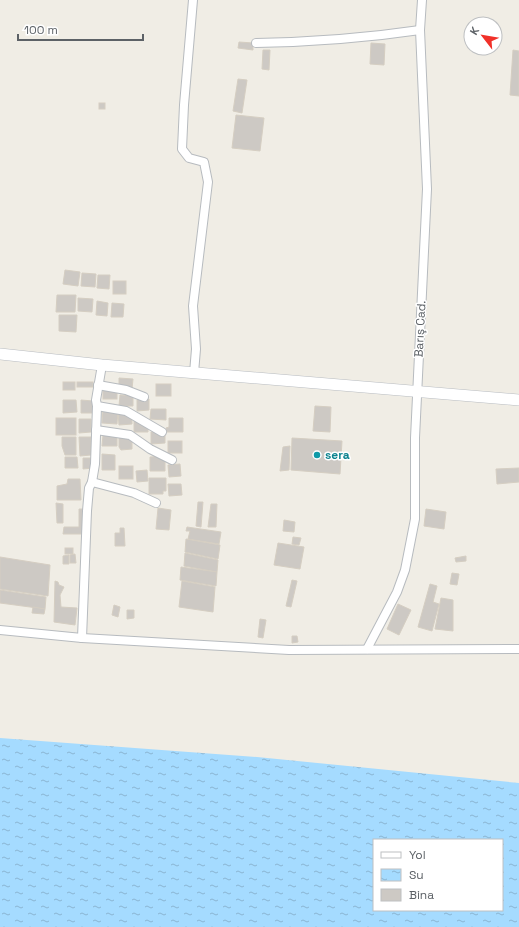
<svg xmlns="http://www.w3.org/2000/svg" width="519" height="927" font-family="'Space Grotesk',sans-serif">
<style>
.water{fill:url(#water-ripples);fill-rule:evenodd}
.building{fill:#cdc9c4;stroke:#d5cec2}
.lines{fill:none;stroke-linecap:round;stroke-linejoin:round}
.minor-casing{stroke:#b7bbbf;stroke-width:10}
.secondary-casing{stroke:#b8bcc1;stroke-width:12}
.minor{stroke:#fff;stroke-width:8}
.secondary{stroke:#fff;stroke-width:11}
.culture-dot{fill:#0f9aa8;stroke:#fff;stroke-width:1.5}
.labels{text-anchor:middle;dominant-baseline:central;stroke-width:3;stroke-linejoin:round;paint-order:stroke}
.street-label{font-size:12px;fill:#5c6166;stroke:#fff}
.culture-label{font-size:12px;font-weight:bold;fill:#0d838f;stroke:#fff;text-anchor:start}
</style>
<defs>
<pattern id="water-ripples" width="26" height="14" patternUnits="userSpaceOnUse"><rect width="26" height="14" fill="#a5dbff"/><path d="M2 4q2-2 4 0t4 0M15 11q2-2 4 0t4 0" fill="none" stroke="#8ab5d2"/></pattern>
</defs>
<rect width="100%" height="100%" fill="#f0ede5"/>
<path class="water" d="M0,738L257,757L519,783V927H0ZM374,840H502V910H374Z"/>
<g class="building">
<path d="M239,42L253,43V50L238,48Z"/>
<path d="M371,43L385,44L384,65L370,64Z"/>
<path d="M263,50H270L269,70L262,69Z"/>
<path d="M513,50L519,51V96L510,95Z"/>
<path d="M238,79L247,80L242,113L233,111Z"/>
<rect x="99" y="103" width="6" height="6"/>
<path d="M236,115L264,118L260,151L232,148Z"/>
<path d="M65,270L80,272L78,286L63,284Z"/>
<path d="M82,273L96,274L95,287L81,286Z"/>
<path d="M98,275H110L109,289L97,288Z"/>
<rect x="113" y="281" width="13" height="13"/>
<path d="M57,295H76L75,312H56Z"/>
<path d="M78,298L93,299L92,312L78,311Z"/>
<path d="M97,301L108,303L107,316L96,315Z"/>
<path d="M112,303L124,304L123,317H111Z"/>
<path d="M59,315H77L76,332L59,331Z"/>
<path d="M119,378L133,379L132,389L119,388Z"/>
<rect x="63" y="382" width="12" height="8"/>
<rect x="77" y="382" width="16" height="5"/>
<rect x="156" y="384" width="15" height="12"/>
<rect x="103" y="389" width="14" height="10"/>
<path d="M120,395L133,396V406H119Z"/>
<path d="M149,399V410L137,411V400Z"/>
<path d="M63,400H76L77,412L63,413Z"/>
<path d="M81,400L93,401V413H81Z"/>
<path d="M315,406L331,407L330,432L313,431Z"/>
<path d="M103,409L118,410L117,424L102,423Z"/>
<path d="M151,409H166V420L150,419Z"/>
<path d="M118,413L132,416V424L119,425Z"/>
<rect x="56" y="418" width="20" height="17"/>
<path d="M169,418H183V432H166V428L169,427Z"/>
<path d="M79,419H91V432L79,433Z"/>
<path d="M141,420L148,425V432H134V421Z"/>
<path d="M151,432H165V443L151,444Z"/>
<path d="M103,435H117V446H102Z"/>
<path d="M62,437H76V455H65L62,446Z"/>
<path d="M79,437H91V455L80,456Z"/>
<path d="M119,437H132V449L121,450L119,447Z"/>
<path d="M292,438L342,441L340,474L291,470Z"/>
<rect x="168" y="441" width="14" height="12"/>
<path d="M290,446L289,470L280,471L283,447Z"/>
<path d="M102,454L115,455V470H102Z"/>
<path d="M165,456V471H150V457Z"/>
<path d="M65,457H77L78,468H65Z"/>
<path d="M83,458H93V468L83,469Z"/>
<path d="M180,464L181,476L169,477L168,465Z"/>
<rect x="119" y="466" width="14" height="13"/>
<path d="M519,468V482L497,484L496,469Z"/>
<path d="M147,470L148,481L137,482L136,471Z"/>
<path d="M149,478H166V491H163V494H149Z"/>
<path d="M68,479H80L81,500H57V486L67,484Z"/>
<path d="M168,484H181L182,495L169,496Z"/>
<path d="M198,502H203L201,527L196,526Z"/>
<path d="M56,503L63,504V523H57Z"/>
<path d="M211,504H217L216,527H208Z"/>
<path d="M158,508L171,510L169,530L156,529Z"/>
<path d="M79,509H84L83,534H63L64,527H79Z"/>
<path d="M426,509L446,512L444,529L424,526Z"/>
<path d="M284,520L295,522L294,532L283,531Z"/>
<path d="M187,527L221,532L219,544L188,539L190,531H186Z"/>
<path d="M120,528H124L125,546H115V533H120Z"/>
<path d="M293,537L301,538L299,545L292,544Z"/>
<path d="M186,539L220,545L218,559L185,552Z"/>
<path d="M278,543L304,547L300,569L274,565Z"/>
<rect x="65" y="548" width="8" height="6"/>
<path d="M185,553L218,560L217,572L184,566Z"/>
<path d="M75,554L76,563H70V555Z"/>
<path d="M69,555V564H63V556Z"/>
<path d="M466,556V561L456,562L455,558Z"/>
<path d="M0,557L50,565L48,596L0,589Z"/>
<path d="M181,567L217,572L216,586L180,580Z"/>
<path d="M452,573L459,574L457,585L450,584Z"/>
<path d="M292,580L297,581L291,607L286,606Z"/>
<path d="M55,581L58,582L59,585L64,587L60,595L61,607L77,608L75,625L54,622Z"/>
<path d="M182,581L215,587L213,612L179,607Z"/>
<path d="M430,584L437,586L433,602L439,604L432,631L418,627Z"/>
<path d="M0,590L46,597L45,609L0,603Z"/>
<path d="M441,598L453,600V631L435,629Z"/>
<path d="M398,604L411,610L399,635L387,629Z"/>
<path d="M114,605L120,607L118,617L112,615Z"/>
<path d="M33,607L45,609L44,614L32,613Z"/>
<path d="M127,610H134V618L127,619Z"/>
<path d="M260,619L266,620L263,638L258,637Z"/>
<path d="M292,636H297L298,642L292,643Z"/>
</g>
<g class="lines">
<defs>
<g id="minor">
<path d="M193,0L184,105L182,149L189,158L204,162L208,182L193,306L196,349L194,373"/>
<path d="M256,43C311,42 366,38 420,30"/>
<path d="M98,385L126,390L144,397"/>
<path d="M97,406L126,411L162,432"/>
<path d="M96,430L130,435L150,449L172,460"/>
<path d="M92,482L134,493L156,503"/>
<path d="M0,630L82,638L289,650L519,649"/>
<path d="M82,638L87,511L89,488L92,482L95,464L97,406L96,400L102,365"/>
<path d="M367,649L397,592L405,570L415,519V438L427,189L420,30L422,0"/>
</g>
<path id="secondary" d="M0,354L102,365L519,400"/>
</defs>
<use href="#minor" class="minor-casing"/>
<use href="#secondary" class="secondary-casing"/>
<use href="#minor" class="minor"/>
<use href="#secondary" class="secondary"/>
</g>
<circle class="culture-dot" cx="317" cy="455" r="4"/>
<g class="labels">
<g class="street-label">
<text transform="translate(420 329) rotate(-87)">Barış Cad.</text>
</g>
<g class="culture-label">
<text x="325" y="455">sera</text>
</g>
</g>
<rect x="373" y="839" width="130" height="72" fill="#ffffff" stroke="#bec0c2"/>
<rect x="381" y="852" width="20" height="6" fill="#ffffff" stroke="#bec0c2"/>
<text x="409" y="859" font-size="12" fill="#5c6166">Yol</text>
<rect x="381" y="869" width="20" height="12" fill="url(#water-ripples)" stroke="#bec0c2"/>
<text x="409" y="879" font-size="12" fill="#5c6166">Su</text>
<rect x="381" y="889" width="20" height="12" fill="#cdc9c4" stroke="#bec0c2"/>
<text x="409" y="899" font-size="12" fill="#5c6166">Bina</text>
<g transform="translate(483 36) rotate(301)"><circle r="19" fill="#ffffff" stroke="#bec0c2"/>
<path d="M0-3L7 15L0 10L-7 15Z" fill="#f13129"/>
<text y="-6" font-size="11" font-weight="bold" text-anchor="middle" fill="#5c6166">K</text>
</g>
<path d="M18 34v6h125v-6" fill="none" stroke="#5c6166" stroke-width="2"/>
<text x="24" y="34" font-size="12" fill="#5c6166" stroke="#ffffff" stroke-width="3" paint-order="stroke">100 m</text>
</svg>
